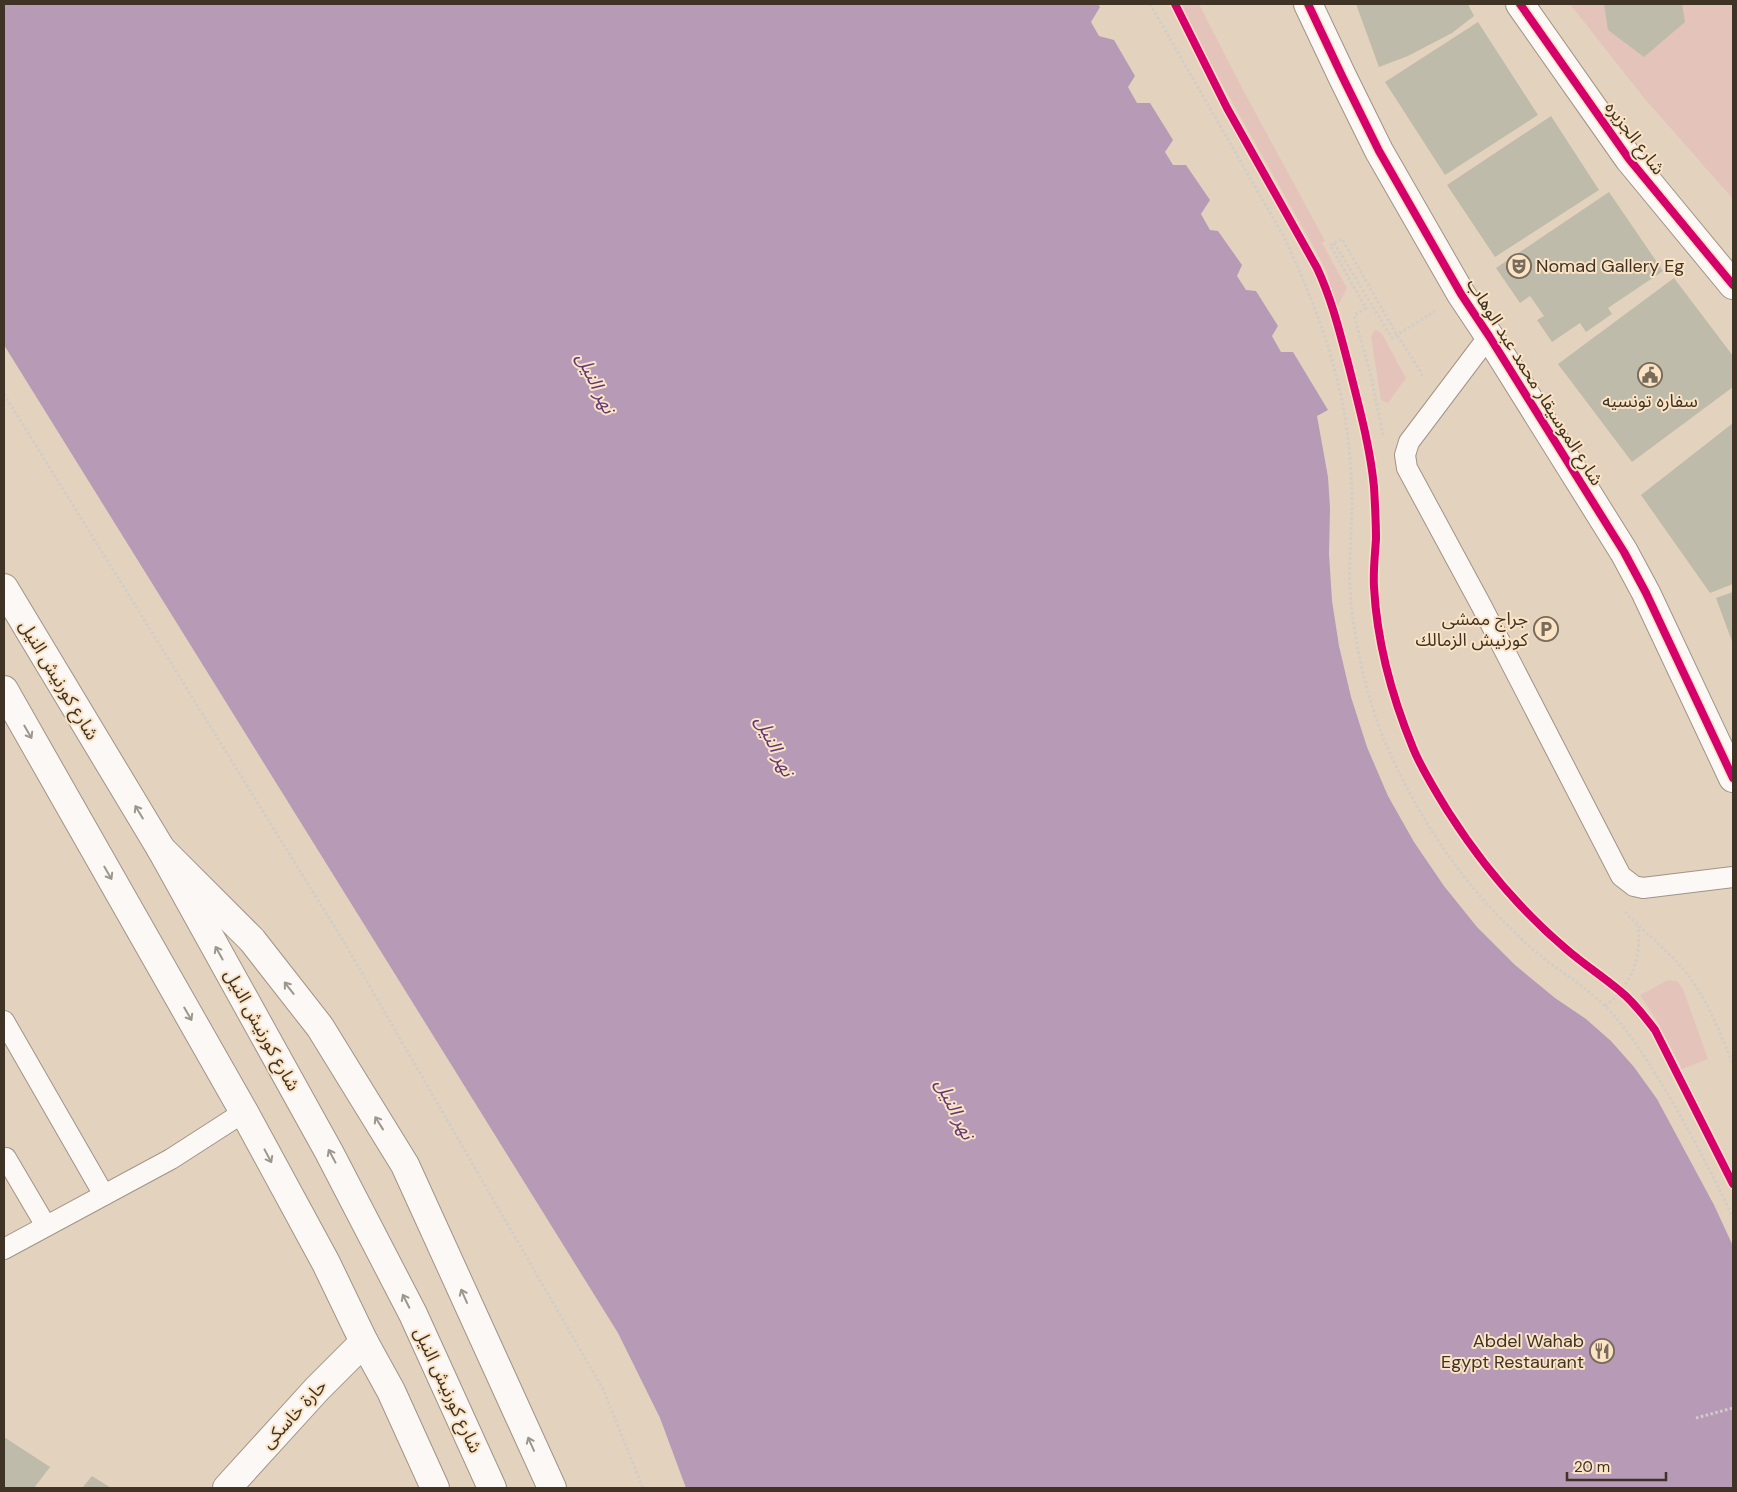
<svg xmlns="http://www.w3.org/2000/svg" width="1737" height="1492" font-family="'DM Sans','Noto Sans Arabic',sans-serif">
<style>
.green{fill:#e4c3bb}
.water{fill:#b69ab6}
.building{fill:#bebbaa}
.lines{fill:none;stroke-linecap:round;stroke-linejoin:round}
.service-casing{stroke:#a09485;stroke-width:22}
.minor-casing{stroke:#a09485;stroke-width:30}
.tertiary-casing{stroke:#a09485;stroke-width:30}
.trunk-casing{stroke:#a09485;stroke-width:30}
.motorway-casing{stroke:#a09485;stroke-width:30}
.path{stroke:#d2cdc6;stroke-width:3;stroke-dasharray:2.5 2.5;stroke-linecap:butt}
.service{stroke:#fbf8f5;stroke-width:20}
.minor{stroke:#fbf8f5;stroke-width:28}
.tertiary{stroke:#fbf8f5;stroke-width:28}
.trunk{stroke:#fbf8f5;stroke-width:28}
.motorway{stroke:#fbf8f5;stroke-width:28}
.cycleway-casing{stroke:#fbe3c5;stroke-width:11}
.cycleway{stroke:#d6006c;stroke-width:8}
.oneway{stroke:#9c968c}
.labels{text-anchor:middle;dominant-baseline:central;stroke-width:4;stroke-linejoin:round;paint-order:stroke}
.street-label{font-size:18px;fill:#3e3324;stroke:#fbe3c5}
.poi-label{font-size:18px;fill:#3e3324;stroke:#fbe3c5;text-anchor:end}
.water-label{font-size:19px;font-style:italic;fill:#633878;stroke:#fbe3c5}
</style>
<rect width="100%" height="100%" fill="#e3d3be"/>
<g class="green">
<path d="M1179,4H1199L1242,88L1325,241L1322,243L1347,288L1337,307L1326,270L1317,253L1199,43Z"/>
<path d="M1570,4H1733V199L1644,98Z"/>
<path d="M1377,330L1382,334L1406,378L1388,403L1381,400L1371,337L1374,331Z"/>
<path d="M1668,980L1677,981L1683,989L1708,1059L1682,1069L1656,1019L1640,995Z"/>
</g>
<path class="water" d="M4,4H1098L1100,7L1091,22L1099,36L1114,40L1135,76L1128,87L1137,103H1150L1173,140L1165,152L1173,165H1186L1210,200L1201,214L1210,230L1218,231L1242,265L1237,276L1246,290L1256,291L1278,326L1272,336L1281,352H1293L1328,410L1317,416L1328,477L1330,508L1329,554L1332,601L1339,646L1351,697L1367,747L1388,796L1414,842L1444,886L1477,927L1515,965L1555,998L1586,1019L1611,1041L1634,1067L1657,1099L1714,1205L1733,1246V1488H686L660,1418L618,1333L4,345Z"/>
<g class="building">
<path d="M1356,4H1468L1474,16L1452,33L1408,56L1379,67Z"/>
<path d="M1604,4H1682L1685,22L1644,57L1608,30Z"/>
<path d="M1478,22L1538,115L1445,175L1385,82Z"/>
<path d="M1551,116L1599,190L1495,257L1447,185Z"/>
<path d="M1609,192L1663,271L1608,308L1612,314L1586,332L1580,323L1552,342L1537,320L1544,316L1530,296L1520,303L1496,268Z"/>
<path d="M1674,278L1733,356V387L1632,462L1558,364Z"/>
<path d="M1733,423V584L1710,593L1641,495Z"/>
<path d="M1733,592V644L1716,598Z"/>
<path d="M4,1437L50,1467L34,1488H4Z"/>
<path d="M92,1476L111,1488H82Z"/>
</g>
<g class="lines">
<defs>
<g id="service">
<path d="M1489,336L1409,442L1405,455L1407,468L1481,605L1621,876L1634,886L1643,888L1733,877"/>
<path d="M4,1021L104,1195"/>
<path d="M6,1158L46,1226"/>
<path d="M4,1249L171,1159L244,1112"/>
</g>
<path id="minor" d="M227,1488L317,1389L364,1342"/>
<g id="tertiary">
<path d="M1308,4L1342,76L1379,151L1461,294L1489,336L1624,552L1646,593L1733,778"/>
<path d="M1520,4L1629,159L1733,285"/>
</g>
<g id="trunk">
<path d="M4,588L161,849L329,1152L413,1314L492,1488"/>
<path d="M4,690L244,1112L326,1263L364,1342L391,1391L435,1488"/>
</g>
<path id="motorway" d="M161,849L252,940L320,1027L405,1165L552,1488"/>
</defs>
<use href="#service" class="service-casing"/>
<use href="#minor" class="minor-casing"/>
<use href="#tertiary" class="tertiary-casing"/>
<use href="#trunk" class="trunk-casing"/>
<use href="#motorway" class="motorway-casing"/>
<g class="path">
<path d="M1150,4L1284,237C1314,301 1340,368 1348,439C1351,463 1352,488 1352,512C1351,542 1348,572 1351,602C1356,651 1368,703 1388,749C1423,826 1464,886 1527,944C1551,967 1582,983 1606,1007C1625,1026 1639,1048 1653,1070C1683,1118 1709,1167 1733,1218"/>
<path d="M1334,243L1392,338L1435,311"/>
<path d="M4,394L344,942L603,1389L643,1488"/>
<path d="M1383,435L1370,372L1354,315L1366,308L1330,245L1342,239L1397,335L1421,372L1423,378"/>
<path d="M1625,912C1645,933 1669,951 1688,975C1708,1001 1720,1033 1733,1064"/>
<path d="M1605,1006C1631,986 1642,958 1638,926"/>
<path d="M1696,1418L1733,1408"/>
</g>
<use href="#service" class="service"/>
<use href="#minor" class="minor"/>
<use href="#tertiary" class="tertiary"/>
<use href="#trunk" class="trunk"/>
<use href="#motorway" class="motorway"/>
<defs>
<g id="cycleway">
<path d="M1175,4L1227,108L1317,268C1332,300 1340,333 1349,367C1359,407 1370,446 1374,487C1375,504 1376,522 1376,539C1375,555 1373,571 1374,587C1377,643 1392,697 1413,748C1422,770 1436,792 1449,813C1481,863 1519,909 1565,948C1582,963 1602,976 1620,991C1634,1002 1644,1016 1655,1030L1733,1184"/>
<path d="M1308,4L1342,76L1379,151L1461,294L1489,336L1624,552L1646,593L1733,778"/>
<path d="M1520,4L1629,159L1733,285"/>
</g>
</defs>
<use href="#cycleway" class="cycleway-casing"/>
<use href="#cycleway" class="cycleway"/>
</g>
<defs><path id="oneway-shaft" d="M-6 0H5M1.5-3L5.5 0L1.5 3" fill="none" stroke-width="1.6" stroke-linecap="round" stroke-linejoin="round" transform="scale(1.25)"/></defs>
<g class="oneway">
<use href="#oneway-shaft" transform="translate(28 732) rotate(60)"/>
<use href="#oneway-shaft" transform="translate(139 812) rotate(-121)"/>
<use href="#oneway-shaft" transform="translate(108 873) rotate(60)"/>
<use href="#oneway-shaft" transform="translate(219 953) rotate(-119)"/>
<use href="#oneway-shaft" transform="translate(289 988) rotate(-128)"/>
<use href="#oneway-shaft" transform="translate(188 1014) rotate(60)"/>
<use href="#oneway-shaft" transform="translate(379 1123) rotate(-122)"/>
<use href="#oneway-shaft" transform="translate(268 1156) rotate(62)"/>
<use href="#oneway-shaft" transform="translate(332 1156) rotate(-118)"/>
<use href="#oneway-shaft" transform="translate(464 1296) rotate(-114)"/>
<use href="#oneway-shaft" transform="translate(406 1301) rotate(-117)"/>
<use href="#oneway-shaft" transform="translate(531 1444) rotate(-114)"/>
</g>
<defs>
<symbol id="theatre-ring" viewBox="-11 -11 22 22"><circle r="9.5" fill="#fbe3c5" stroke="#786b5a" stroke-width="1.5"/><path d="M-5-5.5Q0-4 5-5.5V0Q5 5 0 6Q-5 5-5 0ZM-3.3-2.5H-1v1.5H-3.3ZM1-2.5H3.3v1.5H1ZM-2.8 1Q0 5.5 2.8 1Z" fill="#786b5a"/></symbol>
<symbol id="civic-ring" viewBox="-11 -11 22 22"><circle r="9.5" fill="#fbe3c5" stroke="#786b5a" stroke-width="1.5"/><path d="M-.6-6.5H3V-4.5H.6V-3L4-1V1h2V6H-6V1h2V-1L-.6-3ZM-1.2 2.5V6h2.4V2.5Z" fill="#786b5a"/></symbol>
<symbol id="parking-ring" viewBox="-11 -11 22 22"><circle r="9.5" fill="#fbe3c5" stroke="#786b5a" stroke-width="1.5"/><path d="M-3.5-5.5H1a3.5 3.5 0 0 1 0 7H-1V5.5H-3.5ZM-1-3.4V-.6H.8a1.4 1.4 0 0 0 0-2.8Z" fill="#786b5a"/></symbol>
<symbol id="restaurant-ring" viewBox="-11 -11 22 22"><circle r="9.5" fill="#fbe3c5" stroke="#786b5a" stroke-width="1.5"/><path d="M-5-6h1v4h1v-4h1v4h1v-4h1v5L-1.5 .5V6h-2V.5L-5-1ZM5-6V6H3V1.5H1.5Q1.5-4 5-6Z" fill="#786b5a"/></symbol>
</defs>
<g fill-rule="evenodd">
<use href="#theatre-ring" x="1505" y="252" width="28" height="28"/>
<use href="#civic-ring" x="1636" y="361" width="28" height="28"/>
<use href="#parking-ring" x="1532" y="615" width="28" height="28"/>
<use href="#restaurant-ring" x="1588" y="1337" width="28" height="28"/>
</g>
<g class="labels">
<g class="street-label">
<text transform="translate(1635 138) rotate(53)">شارع الجزيره</text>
<text transform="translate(1535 382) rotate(58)">شارع الموسيقار محمد عبد الوهاب</text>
<text transform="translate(59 680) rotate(59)">شارع كورنيش النيل</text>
<text transform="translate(262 1030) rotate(61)">شارع كورنيش النيل</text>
<text transform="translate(448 1390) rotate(65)">شارع كورنيش النيل</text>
<text transform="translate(294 1414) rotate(-47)">حارة خاسكى</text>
</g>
<g class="poi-label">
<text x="1536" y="266" text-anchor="start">Nomad Gallery Eg</text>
<text x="1650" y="401" text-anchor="middle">سفاره تونسيه</text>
<text x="1528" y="619">جراج ممشى<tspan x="1528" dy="21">كورنيش الزمالك</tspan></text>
<text x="1584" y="1341">Abdel Wahab<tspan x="1584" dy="21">Egypt Restaurant</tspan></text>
</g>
<g class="water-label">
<text transform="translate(596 383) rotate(64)">نهر النيل</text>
<text transform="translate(775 746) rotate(64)">نهر النيل</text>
<text transform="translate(955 1109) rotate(64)">نهر النيل</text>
</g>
</g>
<rect width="1737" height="1492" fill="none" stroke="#3e3324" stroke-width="10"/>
<path d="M1567 1472v8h99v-8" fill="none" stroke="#3e3324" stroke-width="2.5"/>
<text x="1574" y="1472" font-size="15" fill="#3e3324" stroke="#fbe3c5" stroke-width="4" paint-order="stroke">20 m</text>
</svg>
